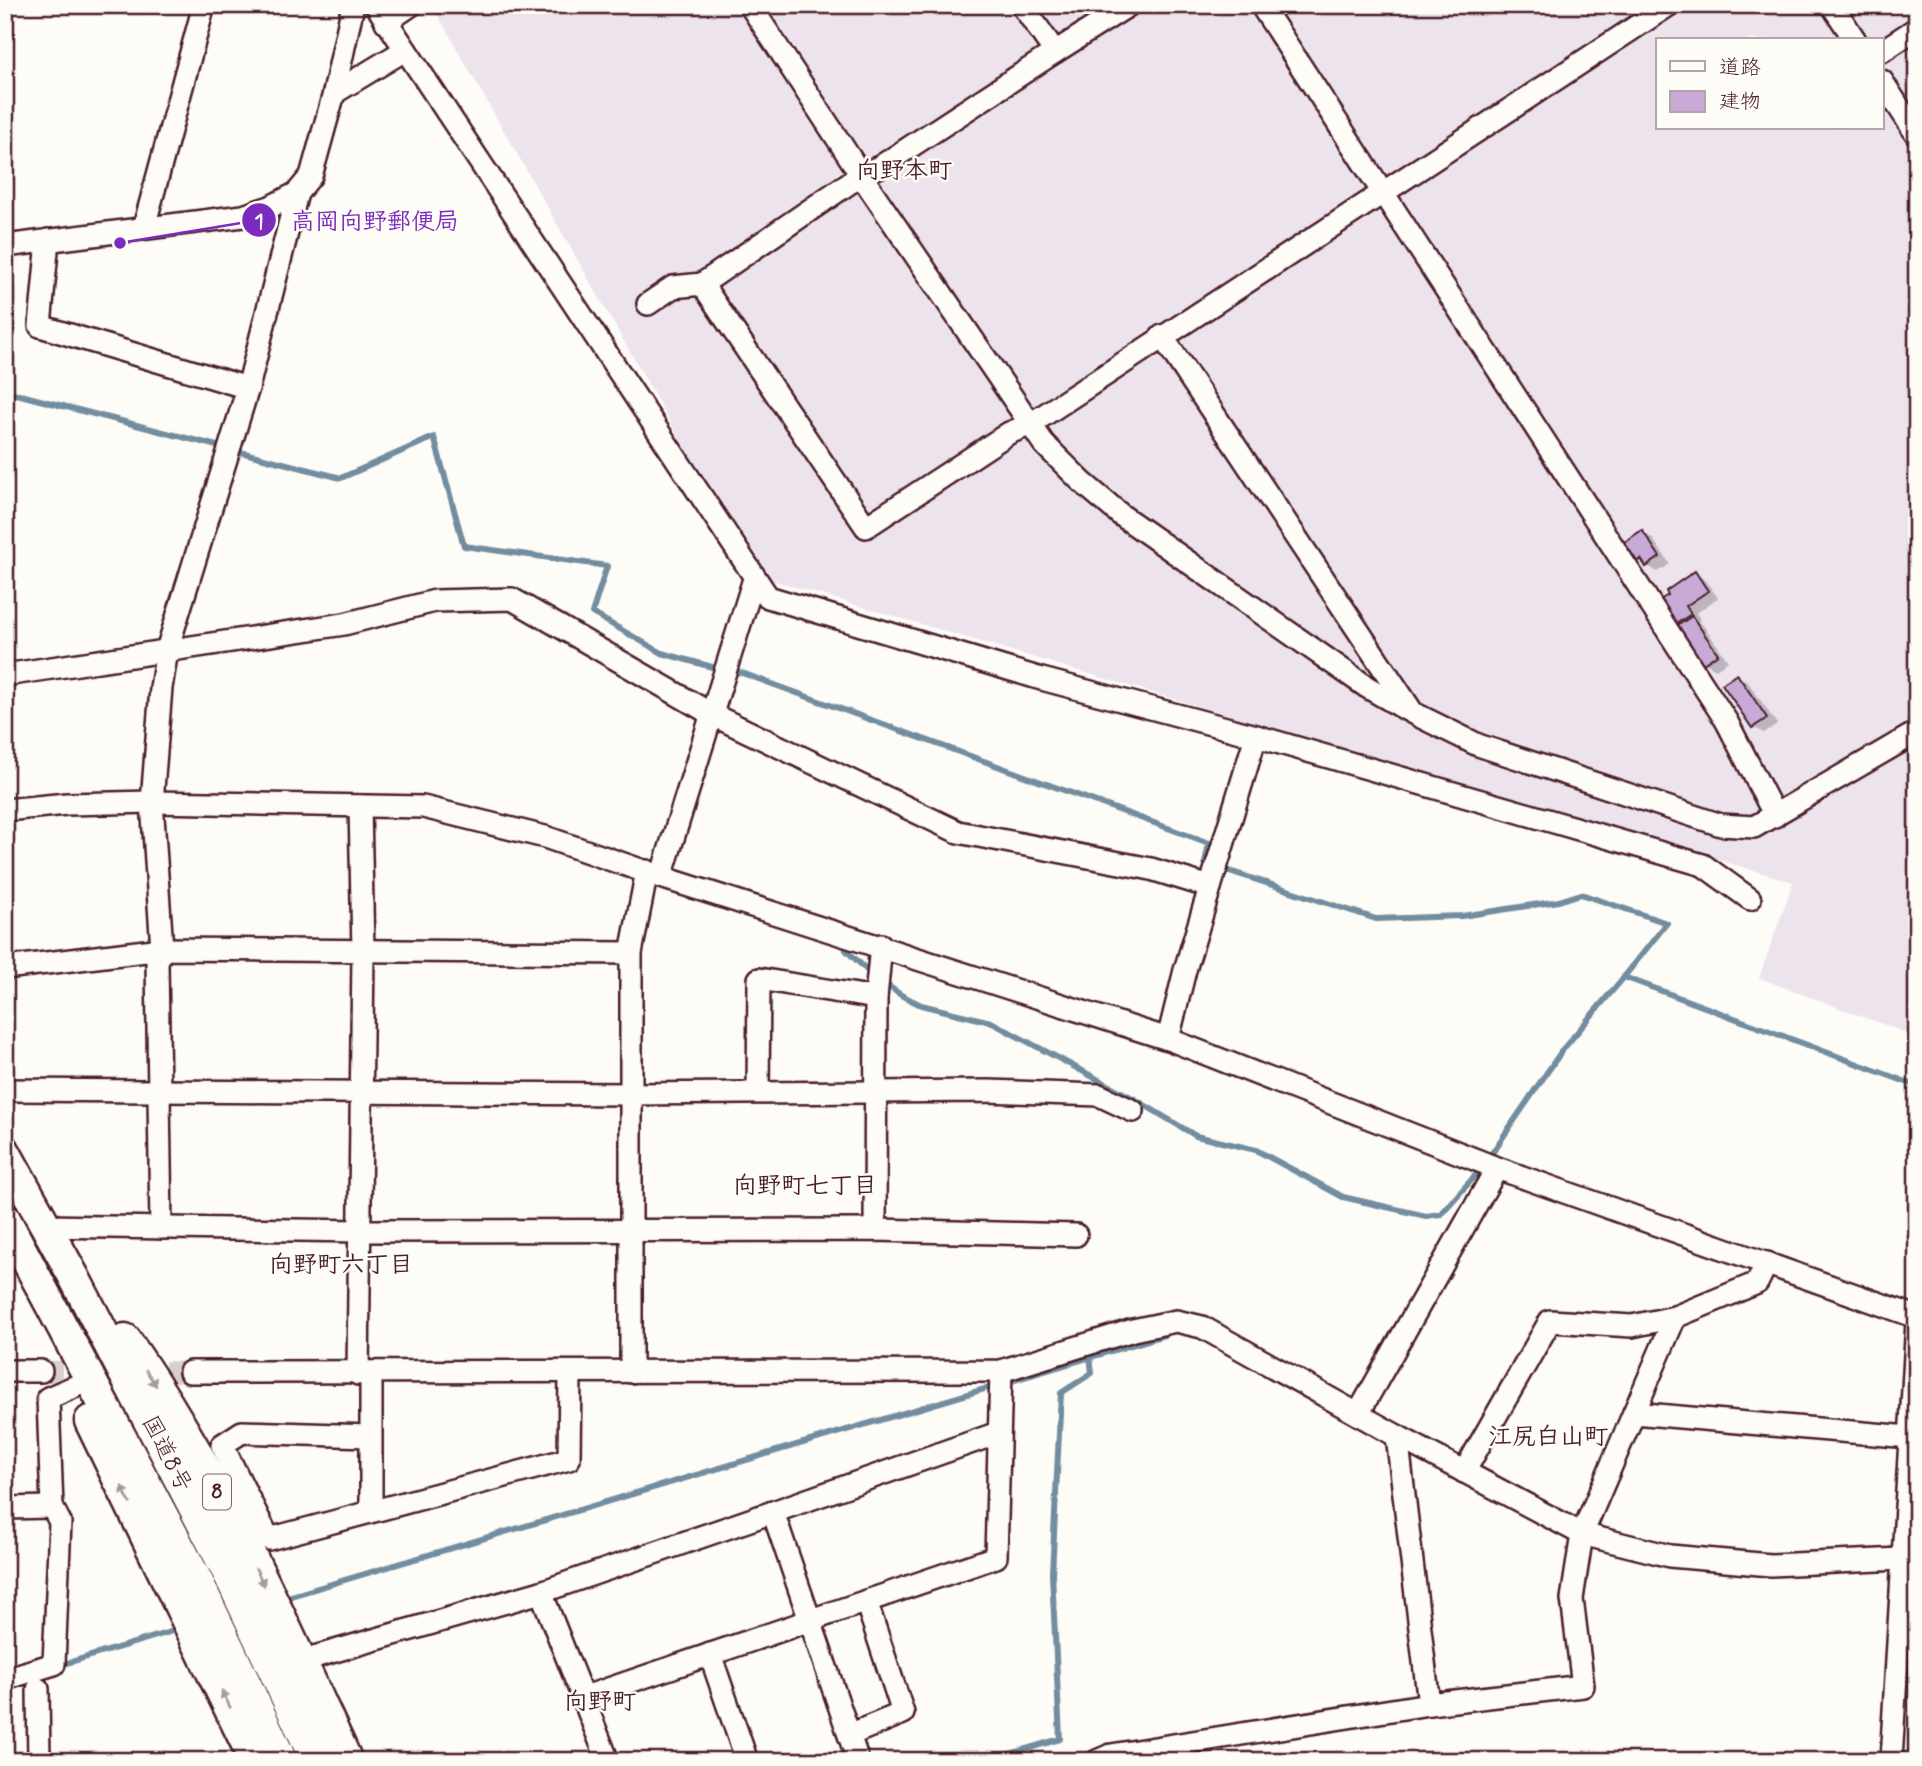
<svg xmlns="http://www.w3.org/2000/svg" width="1922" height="1766" font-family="Mynerve,'Klee One',sans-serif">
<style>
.built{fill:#ede3ed;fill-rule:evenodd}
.shadow{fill:#0003}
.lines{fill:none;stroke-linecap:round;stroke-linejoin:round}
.stream{stroke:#728d9f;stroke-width:6}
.building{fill:#c7aad7;stroke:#4a1f2b;stroke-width:2}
.minor-tunnel{stroke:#d9d0ce;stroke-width:21;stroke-dasharray:21 10;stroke-linecap:butt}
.minor-casing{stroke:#4a1f2b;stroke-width:26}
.highway-casing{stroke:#4a1f2b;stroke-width:35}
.minor{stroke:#fdfcf7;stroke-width:21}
.highway{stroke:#fdfcf7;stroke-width:30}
.oneway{fill:#ac999b}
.labels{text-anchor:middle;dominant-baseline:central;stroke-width:5;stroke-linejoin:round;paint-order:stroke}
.shield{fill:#fdfcf7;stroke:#806168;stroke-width:2}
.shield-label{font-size:21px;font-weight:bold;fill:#4a1f2b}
.street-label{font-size:23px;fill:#4a1f2b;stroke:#fdfcf7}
.neighbourhood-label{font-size:24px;font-weight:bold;fill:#4a1f2b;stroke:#fdfcf7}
.leader{fill:none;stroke:#7b2cbf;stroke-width:2.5}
.callout-dot{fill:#7b2cbf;stroke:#fdfcf7;stroke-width:2.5}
.mark-label{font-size:21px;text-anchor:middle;font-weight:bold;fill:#fff}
.callout-label{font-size:24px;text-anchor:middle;font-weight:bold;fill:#7b2cbf;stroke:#fdfcf7;stroke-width:5;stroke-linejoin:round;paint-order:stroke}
</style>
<rect width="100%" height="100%" fill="#fdfcf7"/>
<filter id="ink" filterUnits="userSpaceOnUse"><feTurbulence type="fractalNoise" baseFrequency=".0143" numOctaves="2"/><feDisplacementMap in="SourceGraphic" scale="14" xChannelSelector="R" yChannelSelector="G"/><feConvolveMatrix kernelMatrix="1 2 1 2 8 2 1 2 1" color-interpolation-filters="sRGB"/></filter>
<g filter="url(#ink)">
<path class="built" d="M432,5H1917V1037L1759,978L1793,882L758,576ZM1658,40H1882V128H1658Z"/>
<g class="shadow">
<path d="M1642,532L1653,539L1670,564L1658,572L1637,560Z"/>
<path d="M1695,573L1705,580L1718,598L1696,613L1701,620L1698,622L1703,625L1728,661L1716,669L1705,663L1680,627L1682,625L1677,622Z"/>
<path d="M1737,676L1748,682L1777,724L1764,733L1753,727Z"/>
</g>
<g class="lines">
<g class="stream">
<path d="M5,391L341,478L434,437L464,546L607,566L592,613L662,653L712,667L742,673L1209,843L1205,863L1376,919L1462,916L1559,901L1581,894L1667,923L1624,977L1563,1049L1488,1159"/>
<path d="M846,950L872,975"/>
<path d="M1624,977L1917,1086"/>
<path d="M881,981L901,995L921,1005L991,1022L1138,1101L1196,1136L1256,1150L1343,1197L1426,1216L1441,1214L1482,1168"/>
<path d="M281,1599L1165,1335"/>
<path d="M64,1664L183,1628"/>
<path d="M986,1761L1060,1739L1052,1574L1061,1393L1092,1373L1090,1356"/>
</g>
</g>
<g class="building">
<path d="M1642,530L1660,557L1646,567L1641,559L1636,562L1623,543Z"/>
<path d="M1695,571L1708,591L1686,606L1691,614L1676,624L1660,600L1668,595L1666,591Z"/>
<path d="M1692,616L1718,654L1703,664L1677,626Z"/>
<path d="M1737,674L1767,718L1752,728L1722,684Z"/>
</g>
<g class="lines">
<path class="minor-tunnel" d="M41,1371L190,1372"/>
<defs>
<g id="minor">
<path d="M376,5L768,597L1038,678L1256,736L1703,865L1750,899"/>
<path d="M750,5L869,187L1044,444L1082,482L1121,515L1367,687L1409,711"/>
<path d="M1022,5L1055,52L1129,5"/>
<path d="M1261,5L1727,722L1775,816"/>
<path d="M1832,5L1855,40"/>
<path d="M386,22L411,5"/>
<path d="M1882,51L1917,28"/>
<path d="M1882,81L1917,135"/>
<path d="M334,93L405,50"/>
<path d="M144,227L204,5"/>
<path d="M48,240L40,326L248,388"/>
<path d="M5,246L243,216L270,207L297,193L311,176L334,93L353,5"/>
<path d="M702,284L866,527L1009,433L1029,425L1669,5"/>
<path d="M648,304L673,287L702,284L861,175L881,166L1055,52"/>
<path d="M1162,336L1413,713L1478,745L1721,825L1754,827L1917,732"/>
<path d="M5,675L344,624L435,601L512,599L713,715L958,832L1151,869L1210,887"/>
<path d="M5,810L67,804L152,802L423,807L545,837L661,877L1168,1039L1497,1168L1917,1317"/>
<path d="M661,877L754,579"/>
<path d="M5,968L162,949L631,953"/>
<path d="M1168,1039L1185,970L1256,736"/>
<path d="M5,1090L631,1094L988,1091L1099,1095L1133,1111"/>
<path d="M758,1092L759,979L876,998"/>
<path d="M45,1226L361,1231L875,1230L1076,1235"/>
<path d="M161,1228L157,962L162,949L152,802L161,688L167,650L248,388L297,193"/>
<path d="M875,1230L876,998L881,945"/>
<path d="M5,1371H41"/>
<path d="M190,1372L1001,1371L1133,1330L1176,1321L1202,1327L1397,1436L1582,1534L1670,1556L1771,1565L1901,1559"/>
<path d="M631,1372V953L647,871"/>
<path d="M371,1373V1510"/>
<path d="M358,1374L363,952L360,806"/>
<path d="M1634,1413L1909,1437"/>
<path d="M1358,1414L1497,1168"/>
<path d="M370,1436L242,1432L222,1445L269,1539L569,1459L570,1372"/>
<path d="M1397,1436L1429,1704"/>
<path d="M1464,1472L1550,1321L1632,1326L1675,1317"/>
<path d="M52,1507L48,1398L74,1387"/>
<path d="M5,1508L52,1507L60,1522L54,1664L5,1679"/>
<path d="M773,1512L998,1433"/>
<path d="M541,1592L608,1761"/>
<path d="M710,1654L747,1761"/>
<path d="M300,1661L541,1592L773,1512L858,1761"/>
<path d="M38,1689L39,1761"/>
<path d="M582,1698L996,1557L1001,1371"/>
<path d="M849,1735L903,1713L866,1601"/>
<path d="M1097,1761L1111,1755L1429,1704L1583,1686L1572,1599L1582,1534L1675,1317L1757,1283L1767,1263"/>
<path d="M1891,1761L1917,1321"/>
</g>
<g id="highway">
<path d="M5,1152L74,1277L228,1573L316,1761"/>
<path d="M5,1219L198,1582L282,1761"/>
<path d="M125,1339C216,1468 281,1617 347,1761"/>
<path d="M90,1421L255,1761"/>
</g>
</defs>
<use href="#minor" class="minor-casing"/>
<use href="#highway" class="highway-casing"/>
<use href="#minor" class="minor"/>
<use href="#highway" class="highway"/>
</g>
<defs><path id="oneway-solid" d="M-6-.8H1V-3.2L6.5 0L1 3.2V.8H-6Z" transform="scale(1.75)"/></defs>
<g class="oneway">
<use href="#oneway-solid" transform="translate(151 1378) rotate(57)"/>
<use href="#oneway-solid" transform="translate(126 1495) rotate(-116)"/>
<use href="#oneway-solid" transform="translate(260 1577) rotate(64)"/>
<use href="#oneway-solid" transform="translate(226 1699) rotate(-116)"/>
</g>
</g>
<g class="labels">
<rect class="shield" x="203" y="1474.5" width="28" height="35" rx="5"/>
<g class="shield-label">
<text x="217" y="1492">8</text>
</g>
<g class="street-label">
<text transform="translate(166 1454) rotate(63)">国道8号</text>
</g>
<g class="neighbourhood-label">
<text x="904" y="171">向野本町</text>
<text x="805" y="1186">向野町七丁目</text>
<text x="341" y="1265">向野町六丁目</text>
<text x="1548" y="1437">江尻白山町</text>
<text x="600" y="1702">向野町</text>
</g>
</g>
<path class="leader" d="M120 243L259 220"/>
<g class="callout-dot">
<circle cx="120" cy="243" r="7"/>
<circle cx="259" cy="220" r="18"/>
</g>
<g class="mark-label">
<text x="259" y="228">1</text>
</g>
<g class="callout-label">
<text x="375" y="229">高岡向野郵便局</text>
</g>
<rect width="1922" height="1766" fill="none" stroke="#fdfcf7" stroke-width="28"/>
<rect x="14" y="14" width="1894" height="1738" fill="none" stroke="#4a1f2b" stroke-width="2.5" filter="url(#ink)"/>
<rect x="1656" y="38" width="228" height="91" fill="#fdfcf7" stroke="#b5a4a5" stroke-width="2"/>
<rect x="1670" y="61" width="35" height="10" fill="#fdfcf7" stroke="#b5a4a5" stroke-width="2"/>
<text x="1719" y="74" font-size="21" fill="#4a1f2b">道路</text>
<rect x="1670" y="91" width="35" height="21" fill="#c7aad7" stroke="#b5a4a5" stroke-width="2"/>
<text x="1719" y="108" font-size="21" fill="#4a1f2b">建物</text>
</svg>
